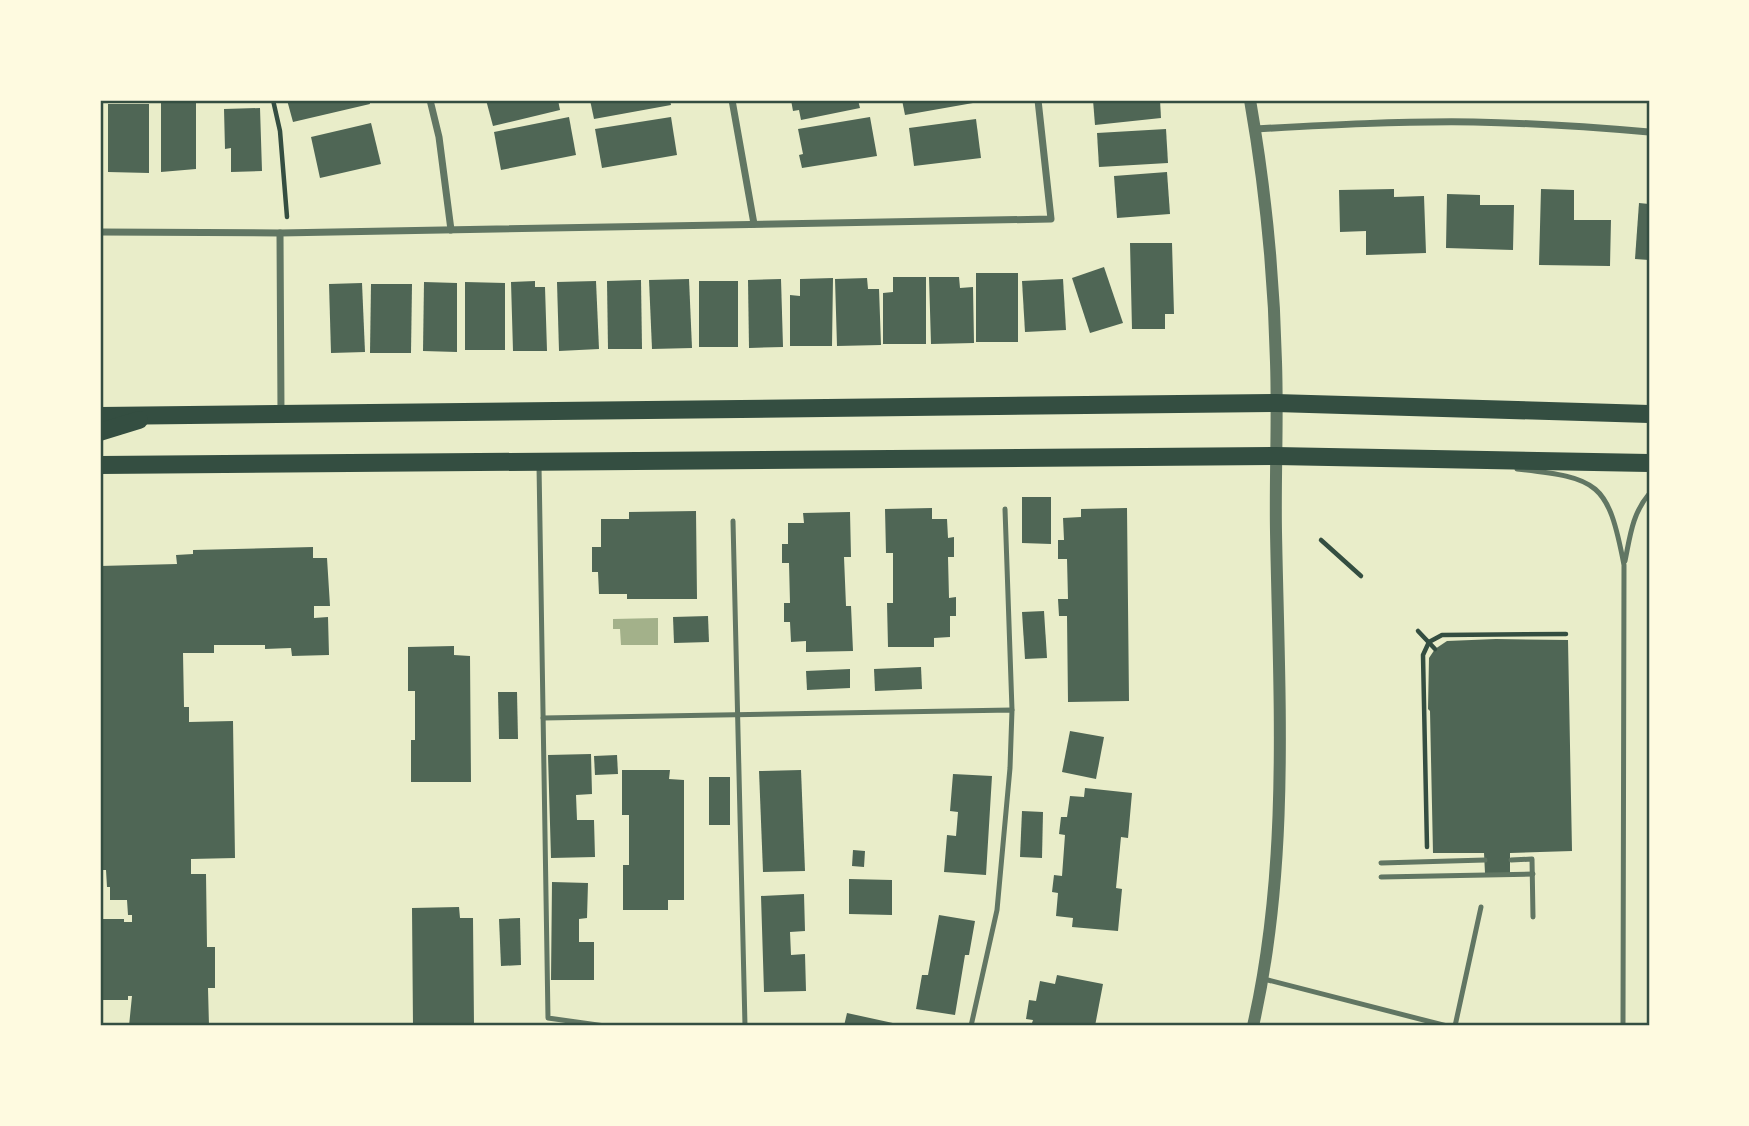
<svg xmlns="http://www.w3.org/2000/svg" width="1749" height="1126" font-family="'Asap Condensed',sans-serif">
<style>
.water{fill:#a3b18a}
.building{fill:#4f6655}
.lines{fill:none;stroke-linecap:round;stroke-linejoin:round}
.path{stroke:#344e41;stroke-width:4.5}
.service{stroke:#617663;stroke-width:5}
.minor{stroke:#617663;stroke-width:7}
.tertiary{stroke:#617663;stroke-width:12}
.primary{stroke:#344e41;stroke-width:18}
.neatline{fill:none;stroke:#344e41;stroke-width:2.5}
</style>
<rect width="100%" height="100%" fill="#e9edc9"/>
<path class="water" d="M658,618V645H621L620,629H613V619Z"/>
<g class="building">
<path d="M287,100H369L370,104L293,122Z"/>
<path d="M486,100H558L560,110L493,126Z"/>
<path d="M590,100H670L671,105L594,119Z"/>
<path d="M791,100H858L860,108L801,120L799,110L793,111Z"/>
<path d="M902,100H972L973,103L905,115Z"/>
<path d="M1093,100H1160L1161,118L1095,125Z"/>
<path d="M161,103H196V169L161,172Z"/>
<path d="M108,104H149V173L108,172Z"/>
<path d="M260,108L262,171L231,172V148L225,149L224,109Z"/>
<path d="M569,117L576,155L501,170L494,132Z"/>
<path d="M671,117L677,155L602,168L595,129Z"/>
<path d="M870,117L877,156L802,168L799,155L803,154L798,129Z"/>
<path d="M976,119L981,158L914,166L909,128Z"/>
<path d="M371,123L381,164L320,178L311,137Z"/>
<path d="M1166,129L1168,163L1099,167L1097,133Z"/>
<path d="M1167,172L1170,214L1117,218L1114,176Z"/>
<path d="M1394,189V197L1424,196L1426,253L1366,255V231L1340,232L1339,190Z"/>
<path d="M1541,189L1574,190V220H1611L1610,266L1539,265Z"/>
<path d="M1447,194L1480,195V205H1514L1513,250L1446,248Z"/>
<path d="M1639,203L1649,204V260L1635,259Z"/>
<path d="M1130,243H1172L1174,314H1165V329H1132Z"/>
<path d="M1104,267L1123,323L1090,333L1072,278Z"/>
<rect x="976" y="273" width="42" height="69"/>
<path d="M893,277H926V344H883V293L893,292Z"/>
<path d="M929,277H959L960,288L973,287L974,343L931,344Z"/>
<path d="M833,278L832,346H790V295L800,296V279Z"/>
<path d="M867,278L868,289H879L881,345L837,346L835,279Z"/>
<path d="M689,279L692,348L652,349L649,280Z"/>
<path d="M781,279L783,347L749,348L748,280Z"/>
<path d="M1063,279L1066,330L1025,332L1022,281Z"/>
<path d="M641,280L642,349H608L607,281Z"/>
<path d="M535,281V287H545L547,351H513L511,282Z"/>
<path d="M596,281L599,349L559,351L557,282Z"/>
<rect x="699" y="281" width="39" height="66"/>
<path d="M424,282L457,283V352L423,351Z"/>
<path d="M465,282L505,283V350H465Z"/>
<path d="M362,283L365,352L331,353L329,284Z"/>
<path d="M371,284H412L411,353H370Z"/>
<path d="M1022,497H1051V544L1022,543Z"/>
<path d="M932,508V519H947L948,538L954,537V557H948L949,598L956,597V616H950V637L934,638V647H888L887,603H893V553H886L885,509Z"/>
<path d="M1127,508L1129,701L1068,702L1067,616H1059L1058,599H1068L1067,559H1058V540H1064L1063,518L1081,517V509Z"/>
<path d="M696,511L697,599H627V594H599L598,572H592V547H601V519H629V512Z"/>
<path d="M850,512L851,557H844L846,606H851L853,651L806,652V641L791,642L790,622H784V603H790L789,563H782V544H788V523H804L803,513Z"/>
<path d="M313,547V558H327L330,606H314V618L328,617L329,655L292,656L291,648L265,649V645H214V653H183L184,707H189V722L233,721L235,858L191,859V874H206L207,947H215V988H208L209,1026H129L132,996H128V1000H100V919H124V922H132V915H128L127,900H110V887H107L106,870H100V566L177,564L176,555L193,554V550Z"/>
<path d="M1044,611L1047,658L1025,659L1022,612Z"/>
<path d="M708,616L709,642L674,643L673,617Z"/>
<path d="M1496,639L1568,640L1572,851L1510,853V873H1485L1484,853H1433L1430,711L1428,709L1429,658L1435,649L1447,641Z"/>
<path d="M454,646V655L470,656L471,782H411V740H415V691H408V647Z"/>
<path d="M921,667L922,689L875,691L874,669Z"/>
<path d="M850,669V688L807,690L806,671Z"/>
<path d="M498,692H517L518,739H499Z"/>
<path d="M1070,731L1104,737L1096,779L1062,772Z"/>
<path d="M591,754L592,794L576,795L577,820H594L595,857L551,858L548,755Z"/>
<path d="M617,755L618,774L595,775L594,756Z"/>
<path d="M622,770H670L669,779L684,780V900H668V910H623V865H629V815H622Z"/>
<path d="M801,770L805,871L763,872L759,771Z"/>
<path d="M953,774L992,776L986,875L944,872L947,835L956,836L958,812L950,811Z"/>
<rect x="709" y="777" width="21" height="48"/>
<path d="M1085,788L1132,793L1128,838L1121,837L1116,888L1122,889L1118,931L1072,927L1073,918L1056,916L1058,893L1052,892L1054,875L1062,876L1065,835L1059,834L1061,817H1067L1070,796L1084,797Z"/>
<path d="M1022,811L1043,812L1042,858L1020,857Z"/>
<path d="M853,850L865,851L864,867L852,866Z"/>
<path d="M849,879L892,880V915L849,914Z"/>
<path d="M552,882L588,883L587,918L579,919V942H594V980H551Z"/>
<path d="M804,894L805,931L790,932L791,955L805,954L806,991L764,992L761,896Z"/>
<path d="M459,907L460,918H473L474,1026H413L412,908Z"/>
<path d="M939,915L975,921L969,955H965L955,1015L916,1009L922,975H928Z"/>
<path d="M520,918L521,965L501,966L499,919Z"/>
<path d="M1057,975L1103,984L1095,1026H1031L1033,1020L1026,1019L1029,1000L1036,1001L1040,981L1055,984Z"/>
<path d="M847,1013L902,1025V1026H844Z"/>
</g>
<g class="lines">
<g class="path">
<path d="M273,100L280,131L287,217"/>
<path d="M1321,540L1361,576"/>
<path d="M1418,631L1435,649"/>
<path d="M1427,847L1423,655L1429,642L1442,635L1566,634"/>
</g>
<g class="service">
<path d="M539,465L548,1018L605,1026"/>
<path d="M1517,469C1599,478 1608,482 1624,565L1623,1026"/>
<path d="M1005,509L1012,710"/>
<path d="M733,521L745,1026"/>
<path d="M1625,561C1630,537 1632,514 1649,494"/>
<path d="M543,718L1012,710L1010,768L997,910L971,1026"/>
<path d="M1511,860L1532,859L1533,917"/>
<path d="M1381,863L1485,860"/>
<path d="M1381,877L1533,874"/>
<path d="M1264,979L1447,1026"/>
<path d="M1455,1026L1481,907"/>
</g>
<g class="minor">
<path d="M430,100L439,137L451,230"/>
<path d="M732,100L754,224"/>
<path d="M1255,129C1328,125 1401,121 1474,122C1532,123 1591,127 1649,132"/>
<path d="M100,232L280,233L1051,219L1038,100"/>
<path d="M280,233L281,412"/>
</g>
<path class="tertiary" d="M1250,100C1265,186 1274,275 1276,362C1278,419 1275,475 1276,532C1279,697 1290,864 1253,1026"/>
<g class="primary">
<path d="M100,416L1276,403L1649,414"/>
<path d="M100,432L139,420"/>
<path d="M100,465L1276,456L1649,463"/>
</g>
</g>
<rect width="1749" height="1126" fill="none" stroke="#fefae0" stroke-width="203"/>
<rect x="102" y="102" width="1546" height="922" class="neatline"/>
</svg>
